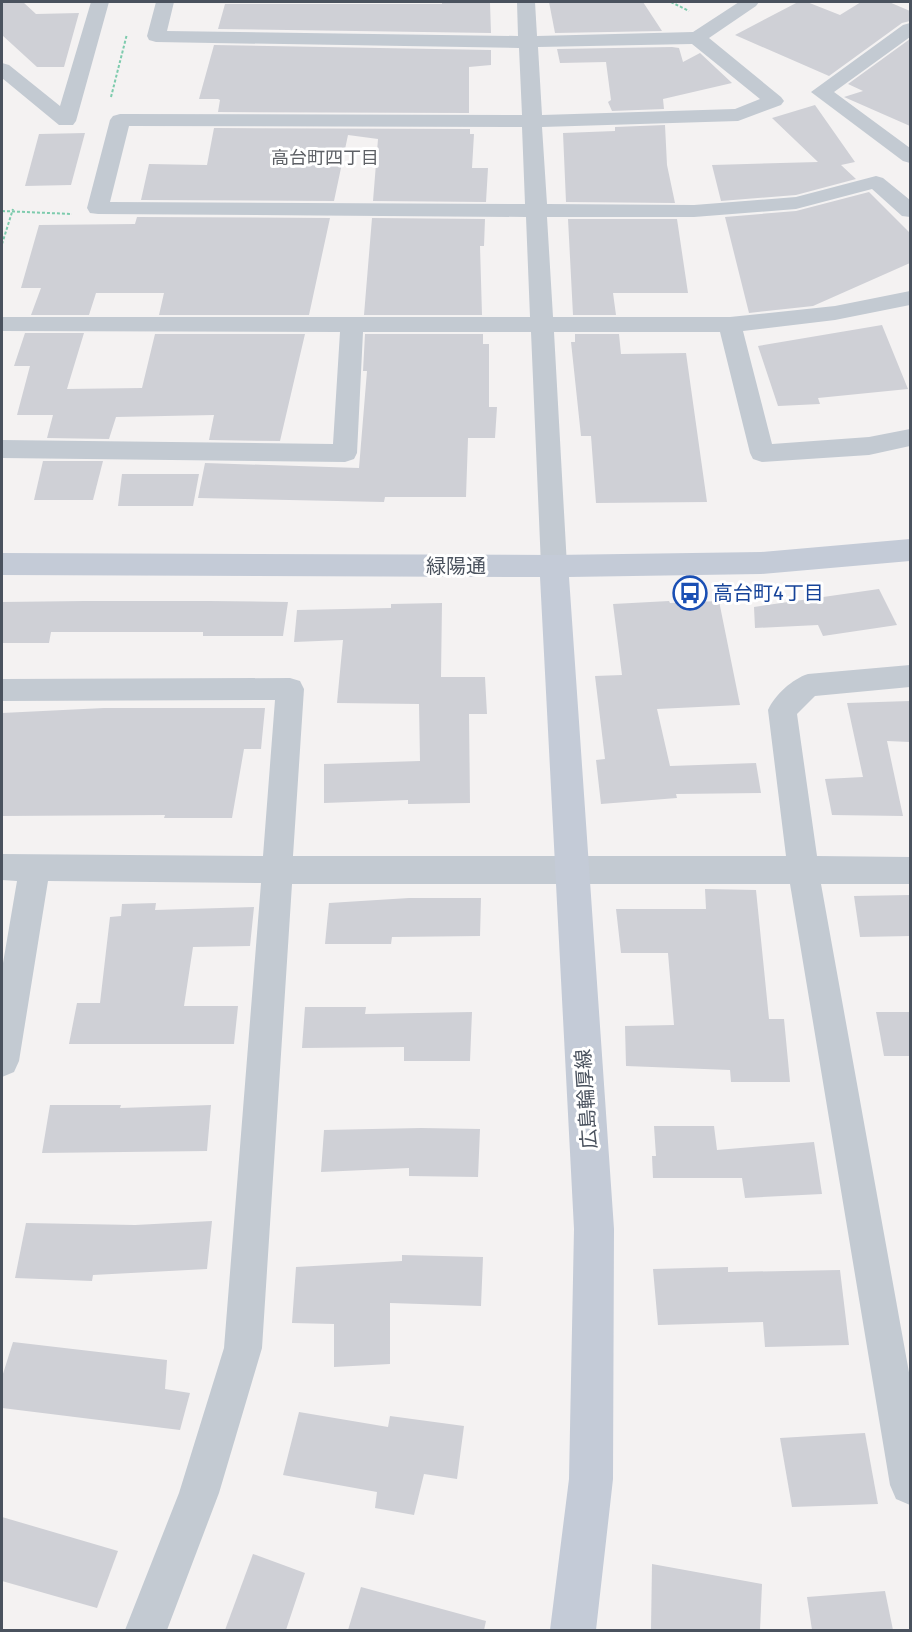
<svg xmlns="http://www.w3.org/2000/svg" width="912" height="1632" font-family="'Fira Sans','Noto Sans JP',sans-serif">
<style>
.building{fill:#cfd0d6}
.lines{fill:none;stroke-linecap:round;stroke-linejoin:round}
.path{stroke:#7dcbad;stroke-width:2;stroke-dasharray:3 2;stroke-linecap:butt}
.street{fill:#c3cad2;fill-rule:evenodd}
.secondary{fill:#c4cbd7;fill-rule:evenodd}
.labels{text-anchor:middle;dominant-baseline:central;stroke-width:6;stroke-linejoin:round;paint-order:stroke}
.far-neighbourhood-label{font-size:18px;fill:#5e6166;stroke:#fff}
.street-label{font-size:20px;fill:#4a525e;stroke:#fff}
.transit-label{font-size:20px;fill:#164399;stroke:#fff;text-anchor:start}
</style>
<rect width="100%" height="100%" fill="#f4f2f2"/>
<g class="building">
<path d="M2,2H23L36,14L79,13L64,67H37L2,35Z"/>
<path d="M442,2L490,3L491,33L218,29L225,4H442Z"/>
<path d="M549,2H643L662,31L555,33Z"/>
<path d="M798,2H807L840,15L861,2H889L910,11V21L902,23L829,76L735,35Z"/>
<path d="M910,39V126L844,97L863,91L848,84Z"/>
<path d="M214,45L491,50V65L469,67V113L218,112L220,100L218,99H199Z"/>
<path d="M672,47L679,48L683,62L700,53L732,83L663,99L664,109L612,111L608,102L611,100L606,62L560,63L557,49Z"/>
<path d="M815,105L855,162L841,165L856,179L796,195L721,201L712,165L818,162L772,118Z"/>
<path d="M665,125L667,165L675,203L566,202L563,133L615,131V127Z"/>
<path d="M214,128L470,129V134H474L472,168H488L486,202L373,201L378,139L348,135L334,201L141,200L149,164L207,165Z"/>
<path d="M85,133L71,185L25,186L39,134Z"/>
<path d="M869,192L910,233V263L813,306L749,313L725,217L796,211Z"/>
<path d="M137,217L330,218L309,315H159L164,293H96L89,315H31L41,288H21L39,225L135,224Z"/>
<path d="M372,218L485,219L484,246H480L482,315H364Z"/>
<path d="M568,219H677L688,293H613L616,315H573Z"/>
<path d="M882,325L908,389L818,398L820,404L778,406L758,346Z"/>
<path d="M25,333H84L67,389L142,388L155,334H305L280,441L209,440L214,415L116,417L109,439L47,438L53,415H17L30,366H14Z"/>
<path d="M365,334H483V344H489V407H497L495,438H468L466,497H385L384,502L198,498L205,463L359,468L367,371H363Z"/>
<path d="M575,334H619L621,354L686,353L707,502L596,503L591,436H581L571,342H575Z"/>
<path d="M43,461H103L93,500H34Z"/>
<path d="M122,474H199L193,506H118Z"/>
<path d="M879,589L897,625L823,636L818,625L755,628L754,607Z"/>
<path d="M85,601H209L288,602L283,636H203V632H51L49,643H2V602Z"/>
<path d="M669,601L670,603L719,601L740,705L657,709L670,766L756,763L761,793L676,794L677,798L601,804L596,760L605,759L595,676L622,675L613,604Z"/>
<path d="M442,603L441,677H485L487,714H469L470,803L408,804V800L324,803V764L420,761L419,704L337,703L343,640L294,642L297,610L391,608V604Z"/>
<path d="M910,701V742L887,741L903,816L832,815L825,779L863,777L847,703Z"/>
<path d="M104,708H265L261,749H244L232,818H164L165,815L2,816V713Z"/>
<path d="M705,889L756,890L769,1019H784L790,1082H731L730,1070L626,1066L625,1026L674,1025L668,953H621L616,909H706Z"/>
<path d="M910,895V936L860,937L854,896Z"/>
<path d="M409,898H481L480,936L392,937L391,944H325L329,903Z"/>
<path d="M156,903L155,910L254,907L250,946L193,947L184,1006H238L234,1044H69L77,1003H100L110,917L121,916L122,904Z"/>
<path d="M305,1007H366L365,1014L472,1012L470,1061H404V1047L302,1048Z"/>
<path d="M876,1012H910V1056H884Z"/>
<path d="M50,1105H121L120,1108L211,1105L207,1151L42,1153Z"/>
<path d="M654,1126H714L717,1150L814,1142L822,1194L745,1198L742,1178H653L652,1156H656Z"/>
<path d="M421,1128L480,1129L478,1177L409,1176V1168L321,1172L324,1130Z"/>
<path d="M212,1221L207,1269L93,1275L92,1281L15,1278L26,1223L135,1225Z"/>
<path d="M402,1255L483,1257L481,1306L390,1303V1364L334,1367V1324L292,1323L296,1267L402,1261Z"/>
<path d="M728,1267V1272L840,1270L849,1345L765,1347L763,1322L658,1325L653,1269Z"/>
<path d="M13,1342L167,1360L165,1389L190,1393L180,1430L2,1408V1377Z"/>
<path d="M299,1412L388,1427L390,1416L464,1426L457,1479L424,1474L414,1515L375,1508L377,1492L283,1475Z"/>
<path d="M865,1433L878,1504L792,1507L780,1438Z"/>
<path d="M2,1517L118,1551L97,1608L2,1581Z"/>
<path d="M253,1554L305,1573L286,1630H225Z"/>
<path d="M652,1564L762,1584L760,1630H651Z"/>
<path d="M361,1587L486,1621L484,1630H348Z"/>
<path d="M885,1591L893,1630H812L807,1597Z"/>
</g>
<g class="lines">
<g class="path">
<path d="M671,2L689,11"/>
<path d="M111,97L127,34"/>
<path d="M2,211L72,214"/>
<path d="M2,244L13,209"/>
</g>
<g class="street">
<path d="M91,2H109L76,121L73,125H59L2,78V63L9,65L60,106Z"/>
<path d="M156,2H174L167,31L518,36L517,2H535L537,36L693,32L739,2H759L756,6L709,38L781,97L784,101L781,105L738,121L542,127L547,204L694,205L796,197L876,176L883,178L910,200V217L902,216L872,189L796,209L694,217H547L553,317H730L835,306L910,291V305L835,320L743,331L772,444L869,437L910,429V446L869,455L762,462L753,459L750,453L720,332H554L567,566L563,573L554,576L545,573L541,566L531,332H363L357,453L354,459L345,462L2,458V440L333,444L340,332L2,331V317H530L526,217L98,214L90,213L87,208L110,120L113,116L120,114L522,115L519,48L156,42L149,40L147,36ZM692,44L760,99L735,109L542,115L538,47ZM129,126L522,127L525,204L110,202Z"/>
<path d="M910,23V37L834,92L910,148V163L903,161L811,92L903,25Z"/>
<path d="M910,665V687L815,696L797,714L817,856L910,857V884H821L910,1378V1505L896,1499L890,1485L790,884H292L262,1348L219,1493L167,1630H125L179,1493L224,1348L261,883L48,881L19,1061L14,1072L2,1077V969L17,881L2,880V854L263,856L275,700L2,701V679L290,678L300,681L304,689L293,856H786L768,710C775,695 792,679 808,674Z"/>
</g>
<path class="secondary" d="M910,539V561L761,574L569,577L614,1229L613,1479L596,1630H550L569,1479L574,1229L540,577L2,575V553L554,555L761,552Z"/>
</g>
<defs>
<symbol id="bus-ring" viewBox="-11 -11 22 22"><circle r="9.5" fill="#fff" stroke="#1a4fb4" stroke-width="1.5"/><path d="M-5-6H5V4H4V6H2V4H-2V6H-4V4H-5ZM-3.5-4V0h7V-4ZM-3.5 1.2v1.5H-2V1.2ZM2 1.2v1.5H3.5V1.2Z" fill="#1a4fb4"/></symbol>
</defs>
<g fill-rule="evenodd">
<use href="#bus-ring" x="671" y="574" width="38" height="38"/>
</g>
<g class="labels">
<g class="far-neighbourhood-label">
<text x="325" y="158">高台町四丁目</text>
</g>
<g class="street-label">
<text x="456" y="566">緑陽通</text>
<text transform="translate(586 1099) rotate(-94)">広島輪厚線</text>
</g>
<g class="transit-label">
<text x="713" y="593">高台町4丁目</text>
</g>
</g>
<rect width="912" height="1632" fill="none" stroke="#4a525e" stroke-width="6"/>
</svg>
